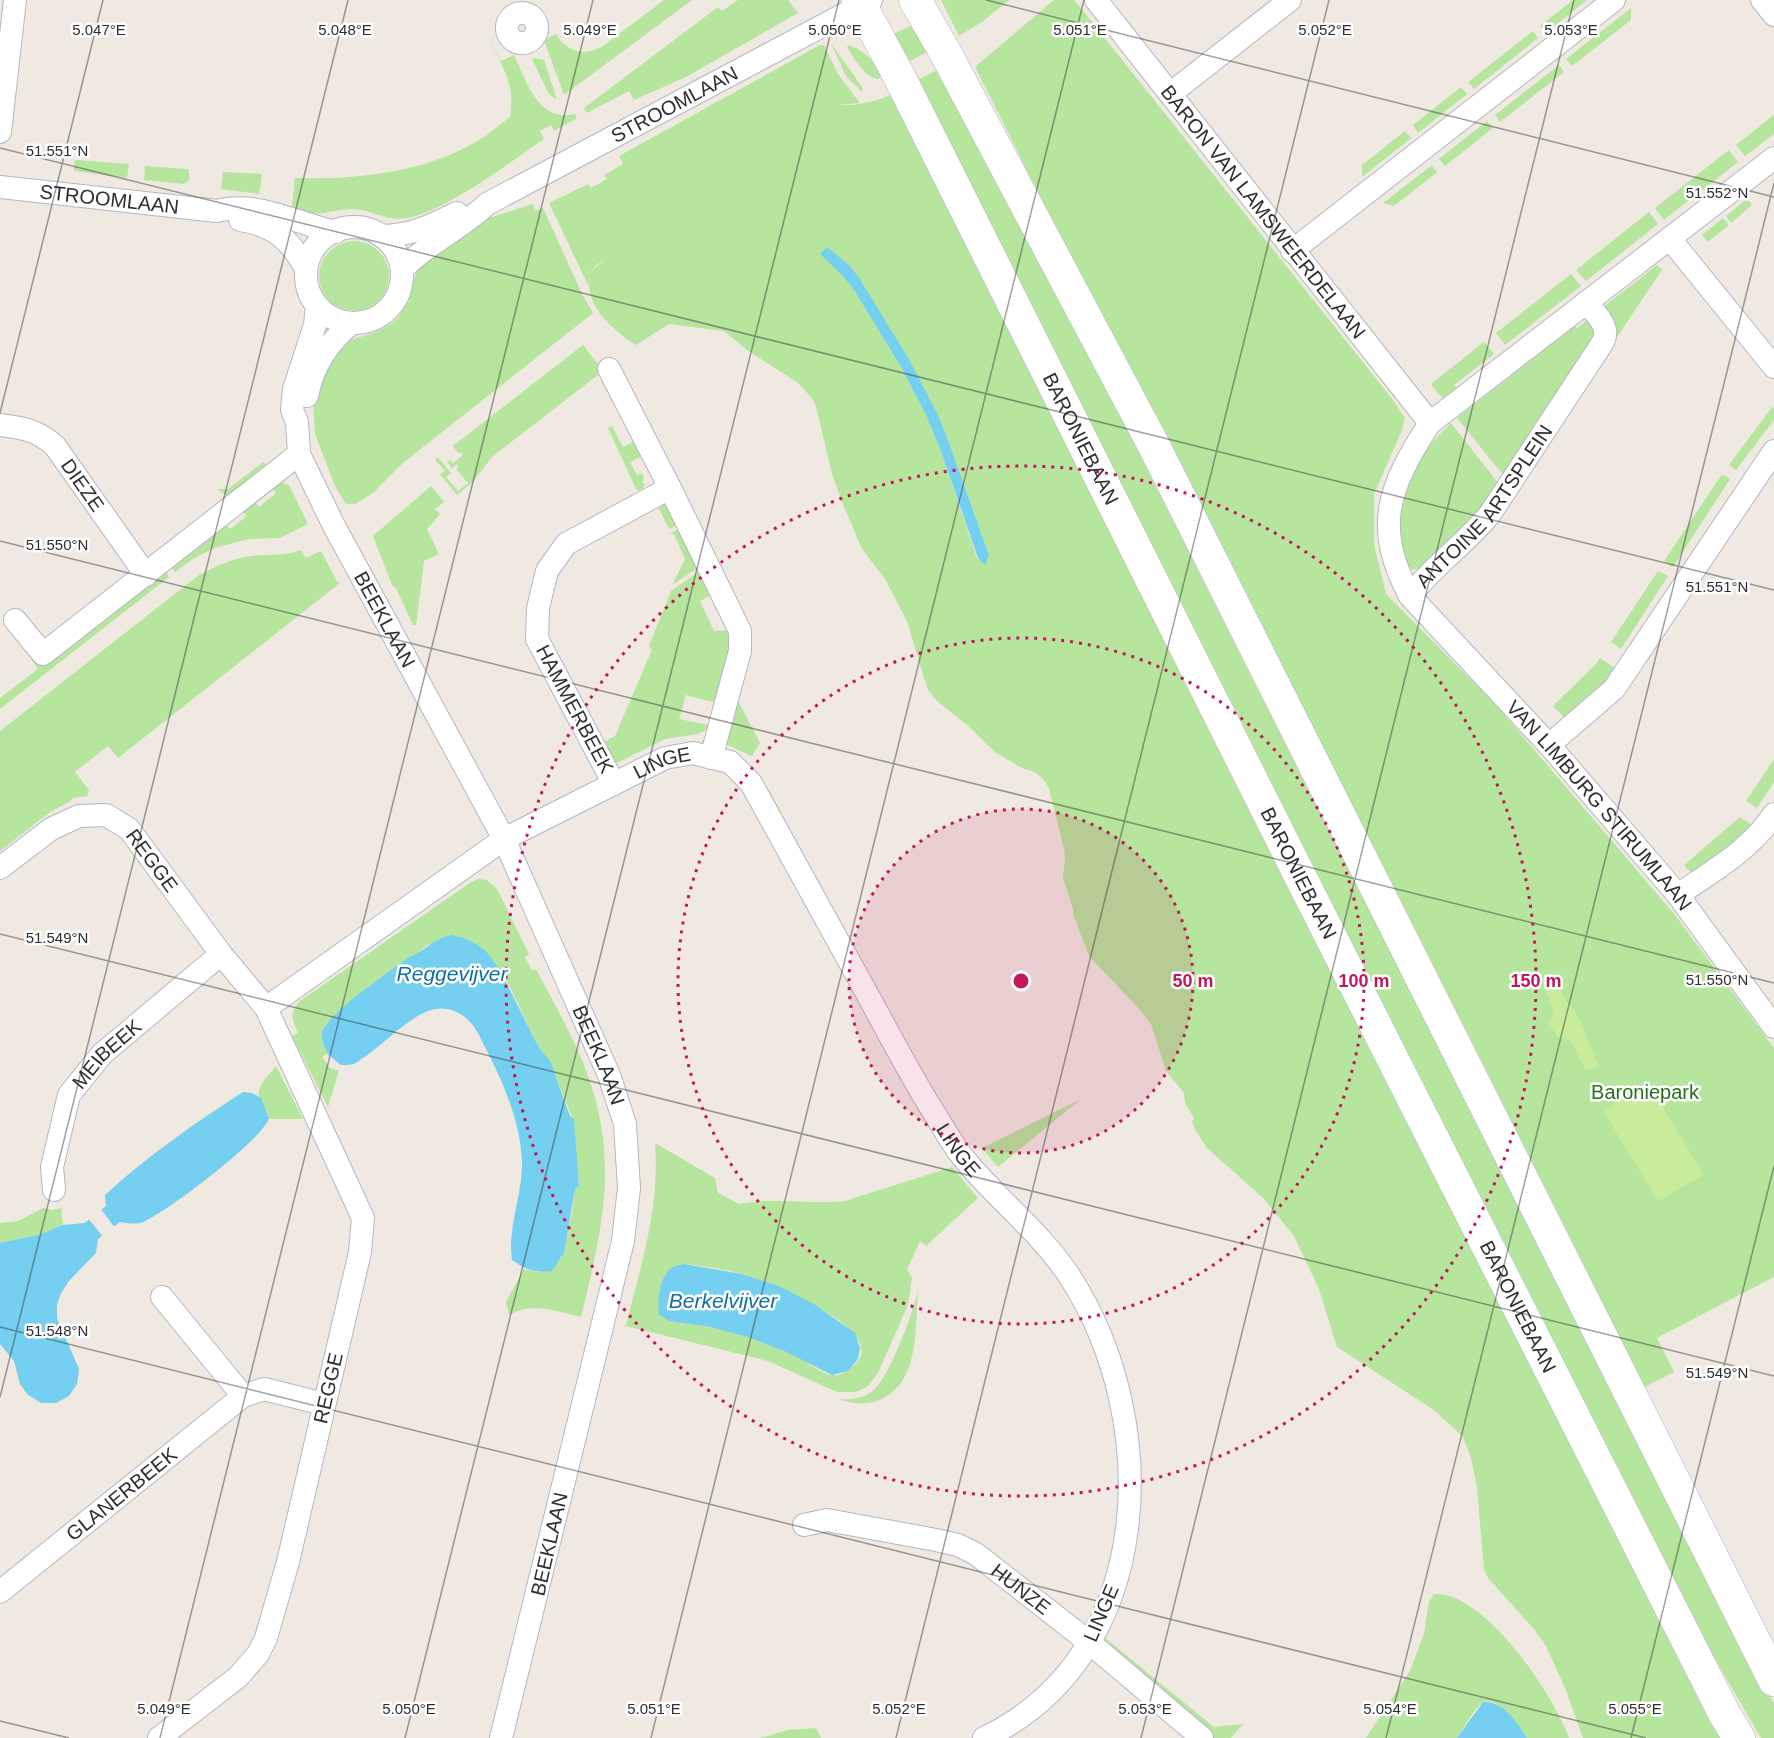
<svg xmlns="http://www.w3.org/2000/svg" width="1774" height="1738" font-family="Helvetica,sans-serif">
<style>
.green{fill:#b6e59e;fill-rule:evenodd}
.pitch{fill:#c9ec9a}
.water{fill:#75cff0}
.pier{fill:#efe9e1}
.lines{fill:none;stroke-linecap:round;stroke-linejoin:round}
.street-casing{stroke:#b4b7c1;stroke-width:24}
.secondary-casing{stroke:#b4b7c1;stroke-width:33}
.street{stroke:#fff;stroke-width:22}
.secondary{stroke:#fff;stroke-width:32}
.ticks{fill:none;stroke:#2e2e2e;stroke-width:1.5;stroke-opacity:0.45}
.ring{fill:none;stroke:#c2185b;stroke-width:3;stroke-dasharray:3 6}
.labels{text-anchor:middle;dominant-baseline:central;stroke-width:5;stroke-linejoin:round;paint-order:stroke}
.street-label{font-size:20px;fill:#2e2e2e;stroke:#fff}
.park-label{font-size:20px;fill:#2c6e1b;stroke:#fff}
.water-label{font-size:21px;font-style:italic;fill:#0d6fa3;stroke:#fff}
.ticks-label{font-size:15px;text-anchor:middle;fill:#2e2e2e;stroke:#fff;stroke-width:5;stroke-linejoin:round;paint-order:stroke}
.centre{fill:#c2185b;stroke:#fff;stroke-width:3}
.ring-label{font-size:18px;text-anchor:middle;font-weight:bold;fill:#c2185b;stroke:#fff;stroke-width:5;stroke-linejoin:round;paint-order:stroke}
</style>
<rect width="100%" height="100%" fill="#efe9e1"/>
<g class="green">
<path d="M664,0H692L564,95L544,40L556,34C566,52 586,57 603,46Z"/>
<path d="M738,0H788L798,13L686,77L634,100L629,91L587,113L584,108L718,7L722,11Z"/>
<path d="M941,0H1009L982,22L959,36Z"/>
<path d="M1054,0H1074L1076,2L1393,400L1405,418L1402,430L1374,494V544L1386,594L1494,703L1520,733L1675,915L1774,1048V1277L1657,1338L1674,1372L1641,1389L975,67Z"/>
<path d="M1573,0H1587L1546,33L1540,26Z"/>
<path d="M1631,8V20L1572,66L1566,59Z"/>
<path d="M915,24L929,51L906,63L891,35Z"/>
<path d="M1533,31L1538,38L1474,89L1468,82Z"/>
<path d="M487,35L501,61L514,55C527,82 538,123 575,114L577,118L554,131L551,125L540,131L544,139C511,161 438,218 399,219C384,219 370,210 354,209C327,209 321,221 292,206L295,178C353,180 421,173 472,144C486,137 498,126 510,117C516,83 501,64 487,35Z"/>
<path d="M831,43L862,87L863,93L846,76Z"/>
<path d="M820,45H824L838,74L860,103L837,105C856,106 876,102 893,94L1720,1738H1583L1566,1690L1546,1646L1534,1629L1488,1578L1484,1569L1477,1487L1471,1458L1463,1437L1434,1410L1337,1347L1319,1289L1294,1236L1263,1198L1207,1148L1196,1131L1192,1122L1194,1118L1185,1103L1184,1093L1166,1071L1151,1024L1139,1009L1089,956L1073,914V909L1063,878L1065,858L1064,849L1049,789L1044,780L1035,772L1022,768L995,752L968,726L937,701L927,688L907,621L885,579L862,549L842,502L832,474L816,406L811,397L798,383L747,350L724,331L669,324L636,345C617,334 589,309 589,285C588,281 591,275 591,271L605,260C593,265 590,272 588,285L549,203L588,184L591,188L607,179L604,175L623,164L619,156ZM821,254L861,281L924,387L948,440L989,555L985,564L977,558L939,446L925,413L901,367L854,290L842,275Z"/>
<path d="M849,45C866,52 873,60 883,75L878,79C864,77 854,58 847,47Z"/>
<path d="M535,58L544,60L557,100L549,94L532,59Z"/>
<path d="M1559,65L1564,72L1500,122L1495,115Z"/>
<path d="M939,69L1175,513L1774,1703V1738H1761L1704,1640L915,81Z"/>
<path d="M1461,87L1467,94L1418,133L1413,125Z"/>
<path d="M1774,115V134L1745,156L1736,145Z"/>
<path d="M1487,121L1493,128L1445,166L1439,159Z"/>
<path d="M1405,131L1411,138L1362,177V165Z"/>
<path d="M1729,150L1738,162L1664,220L1655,208Z"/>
<path d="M75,160L129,164L127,178L74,171Z"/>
<path d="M1432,165L1437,172L1394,206L1383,203Z"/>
<path d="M145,166L188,169L190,179L184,184L144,180Z"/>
<path d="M223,172L262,174L259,194L221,189Z"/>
<path d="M1747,199L1752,205L1731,223L1726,216Z"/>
<path d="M533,204L536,211L543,208L583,296L593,313L404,462L374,492L355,504H346L335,486L315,434L313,401L319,380L344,342L376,332L392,323L398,317L409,301L415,276L423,262L483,220Z"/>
<path d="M1649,212L1658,224L1586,281L1576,270Z"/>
<path d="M1723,218L1729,225L1708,242L1702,235Z"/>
<circle cx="354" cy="276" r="35"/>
<path d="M1657,265L1662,270L1615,340L1602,308Z"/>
<path d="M1571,274L1581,286L1505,345L1496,333Z"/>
<path d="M1586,321H1588L1597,333L1503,475L1457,418L1575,326L1577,328Z"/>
<path d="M1484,342L1494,354L1454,385L1458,390L1446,403L1431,384Z"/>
<path d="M583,345L603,371L492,457L472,483L457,495L440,474L445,471L435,460L438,457L451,473L446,477L458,491L468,483L456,469L459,466L457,464L452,468L447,462L450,460L453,463L463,455L461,452L458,453L453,446Z"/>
<path d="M1772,407L1774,408V420L1736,470L1729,465Z"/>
<path d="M1451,423L1498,483L1478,513L1419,569L1413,570C1405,565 1404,554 1402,545C1394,498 1417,454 1451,423Z"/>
<path d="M612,426L623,447L637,440L644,455L630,462L637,475L642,473L644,477L642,482L645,484L643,488L637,491L608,428Z"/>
<path d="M263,462L269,467L226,499V495L217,489H228Z"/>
<path d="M1722,474L1730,479L1673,567L1664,561Z"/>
<path d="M276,481L289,485L308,524L280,538L249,539L214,548L193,559L175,572L169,565L224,522L230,529L247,516L241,509L253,499L259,507L276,493L270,486Z"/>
<path d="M431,486L444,502L435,509L440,514L427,529L439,554L424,561L416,625H413L396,588L392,585L373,536Z"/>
<path d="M653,497L670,501L681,523L669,529Z"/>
<path d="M683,527L702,565L672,585L685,559L674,534L670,533Z"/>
<path d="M301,550L306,558L321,551L338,583H340L118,758L108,746L75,772L89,790L87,796L73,798L72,800L50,812L0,851V731L199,575C216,566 233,558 253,556C269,554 286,556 301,550Z"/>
<path d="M163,568L169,577L0,709V698L38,669L32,660Z"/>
<path d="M704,568L713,594L700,601L714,631L732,630L733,635L716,701L713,702L686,695L679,719L708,725L706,730L697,734L665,739L615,764L605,741L615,736L652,650L649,646L671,591Z"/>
<path d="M1658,571L1668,576L1621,649L1611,642Z"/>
<path d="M1600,658L1618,670L1611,678L1565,718L1553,706L1596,664Z"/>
<path d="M735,695L760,743L752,756L725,744Z"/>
<path d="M1774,759V782L1757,808L1746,801Z"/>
<path d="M1740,817L1754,827L1692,874L1684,865Z"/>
<path d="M478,879L487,880L497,889L529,954L525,957L532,971L536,969C551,998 568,1027 581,1058C621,1153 604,1222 581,1317C556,1311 533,1302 509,1315L506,1302L524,1269L538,1272L562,1258L572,1213L575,1189L579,1182L574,1131L575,1124L549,1061L538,1046L507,981L486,951L464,938L427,945L417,954L409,957L373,983L349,1003L326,1024L322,1034L323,1045L330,1057L327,1054L322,1057L330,1068L339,1071L328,1107L292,1036L298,1033C292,1021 289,1012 300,1001L471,882Z"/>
<path d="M276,1066L303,1119H269C268,1111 261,1104 259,1096C257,1085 270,1074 276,1066Z"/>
<path d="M1081,1099L998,1167L982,1148Z"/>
<path d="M655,1143L715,1178L718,1193L739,1204C774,1197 810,1205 845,1201L952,1167L978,1198L926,1246L920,1241L907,1270L912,1278L908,1305L878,1373L867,1387L856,1392H837L768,1361L626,1326C641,1263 660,1210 655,1143ZM684,1264C704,1266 723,1269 742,1274C764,1280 896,1331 853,1366C847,1371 841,1376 833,1375C822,1374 813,1366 804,1361C792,1355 780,1349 767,1344C735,1331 703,1325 670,1321Z"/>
<path d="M43,1208L52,1210L61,1208L63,1225L38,1235L0,1243V1223L18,1221Z"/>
<path d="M918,1290C915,1326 920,1379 884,1398C868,1406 853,1404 838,1399C851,1400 863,1399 874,1390C889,1377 914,1311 918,1290Z"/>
<path d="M1434,1594C1484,1590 1555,1697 1569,1738H1527C1520,1727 1498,1694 1482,1703C1475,1707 1462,1731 1457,1738H1366L1410,1671L1424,1634L1429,1601Z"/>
<path d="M1104,1637L1214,1727L1243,1724L1231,1738H1211L1102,1642Z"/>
<path d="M816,1728L821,1738H760L788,1730Z"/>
</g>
<g class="pitch">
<path d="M1553,974L1564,998L1578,1016L1599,1066L1586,1070L1570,1040L1558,1038L1549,1023L1554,1012L1541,978Z"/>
<path d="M1648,1082L1704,1175L1658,1201L1603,1111Z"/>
</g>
<g class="water">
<path d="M827,247L850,266L861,281L910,361L937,413L948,440L989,555L985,565L978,558L939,446L925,413L901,367L854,290L842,275L820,254Z"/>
<path d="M452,935L464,938L476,944L486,951L500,970L538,1046L550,1061L570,1116L574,1119L579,1186L575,1189L564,1253L552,1271C535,1273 526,1270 512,1260C507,1227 523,1195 522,1161C520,1121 504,1084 486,1049C481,1040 477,1029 470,1022C462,1013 449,1007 437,1009C414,1011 385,1043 366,1056C362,1058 358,1062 354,1064C351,1065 345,1065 341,1065C331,1058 321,1048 322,1034C324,1015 392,970 409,957C426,951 430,940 452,935Z"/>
<path d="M243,1092L252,1093L261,1098L269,1119C259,1142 168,1211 143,1222C137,1225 126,1223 120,1222L98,1239L96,1253L69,1281L61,1293L57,1305V1318L79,1369L77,1384L69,1396L56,1403H41L27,1394L20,1384L14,1361L0,1344V1243L38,1235L63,1225L85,1223L106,1206L105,1195C147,1156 194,1124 243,1092Z"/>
<path d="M684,1264L742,1274L779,1286L814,1304L855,1333L860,1348L858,1359L848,1371L832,1375L786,1352L748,1337L710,1327L670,1321L659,1315C657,1302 659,1279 670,1269C673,1266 680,1265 684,1264Z"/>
<path d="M1483,1702C1504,1701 1517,1722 1527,1738H1457Z"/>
</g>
<path class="pier" d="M100,1208L116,1229L104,1238L88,1218Z"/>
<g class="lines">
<defs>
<g id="street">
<path id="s1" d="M1096,0L1430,423"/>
<path d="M1762,0L1774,15"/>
<circle cx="522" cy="28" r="15"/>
<path d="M1170,94L1290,0"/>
<path d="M0,132L15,0"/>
<path id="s2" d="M1774,158L1430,423C1389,486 1372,526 1410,596L1549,745L1678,895L1774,1027"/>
<path id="s3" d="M0,187L217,211C257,200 297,224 336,232"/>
<path d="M240,220C273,225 291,240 306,269"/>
<circle cx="354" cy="275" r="48"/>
<path d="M382,236C413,235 430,226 457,213"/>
<path d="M1670,239L1774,367"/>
<path d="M1292,251L1614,0"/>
<path id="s4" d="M402,270C427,243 461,229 487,204L871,0"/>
<path id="s5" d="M317,306L315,325L294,389L292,410L297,422L299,454L333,524L504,839L609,1075L625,1124L629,1188L623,1241L501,1738"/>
<path d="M609,369L670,488L740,631V651L711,758"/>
<path d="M307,396C313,366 328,342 352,323"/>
<path id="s6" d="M0,425C24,428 37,430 55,446L146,575"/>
<path id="s7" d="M1410,596C1433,566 1465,544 1490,514L1603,342C1611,326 1596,315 1586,302"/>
<path d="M15,620L43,654L299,454"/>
<path d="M1549,745L1614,689L1774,451"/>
<path d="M614,784L537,639L538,608L547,571L566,544L670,488"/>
<path id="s8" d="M0,868L51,829L79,816L106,815L129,829L221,954L266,1008L363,1218L360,1252L288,1562L266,1638L258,1654L238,1677L159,1738"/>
<path d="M1678,895C1712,871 1751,850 1774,814"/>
<path id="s9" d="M266,1008L504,839L665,758L693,753L730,762L751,783C789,852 827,921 865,990C886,1028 906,1067 928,1103C939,1120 949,1139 961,1155C995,1198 1040,1231 1070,1277C1163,1421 1157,1656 984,1738"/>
<path id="s10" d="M54,1190L52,1167L69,1095L102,1054L221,954"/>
<path d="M162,1297L243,1396"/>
<path id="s11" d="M804,1525L827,1520L936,1540L958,1545L976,1554L1090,1643L1202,1738"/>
<path id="s12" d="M0,1592L243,1396L264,1389L324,1404"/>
</g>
<g id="secondary">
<path id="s13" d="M858,0L899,76L1298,872L1725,1715L1739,1738"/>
<path d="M915,0L945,52L1153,444L1774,1680"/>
</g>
</defs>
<use href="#street" class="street-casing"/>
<use href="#secondary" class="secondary-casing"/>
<use href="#street" class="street"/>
<use href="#secondary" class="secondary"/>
</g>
<path class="ticks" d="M986,0L1774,197M0,148L1774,590M0,413L103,0M0,541L1774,983M0,934L1774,1376M0,1327L1646,1738M0,1397L348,0M0,1721L69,1738M160,1738L593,0M405,1738L839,0M651,1738L1084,0M896,1738L1329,0M1141,1738L1574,0M1386,1738L1774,183M1631,1738L1774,1166"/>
<circle cx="1021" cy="981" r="172" fill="#c2185b" fill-opacity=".12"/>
<g class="ring">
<circle cx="1021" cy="981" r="172"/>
<circle cx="1021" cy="981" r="343"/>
<circle cx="1021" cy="981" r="515"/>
</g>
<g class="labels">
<g class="street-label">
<text stroke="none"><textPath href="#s4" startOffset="320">STROOMLAAN</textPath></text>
<text stroke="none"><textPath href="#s3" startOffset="110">STROOMLAAN</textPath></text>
<text stroke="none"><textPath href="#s1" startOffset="270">BARON VAN LAMSWEERDELAAN</textPath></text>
<text stroke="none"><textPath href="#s13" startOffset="492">BARONIEBAAN</textPath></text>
<text stroke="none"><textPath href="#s6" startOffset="108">DIEZE</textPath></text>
<text stroke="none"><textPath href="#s7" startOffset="117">ANTOINE ARTSPLEIN</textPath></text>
<text stroke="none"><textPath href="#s5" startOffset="339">BEEKLAAN</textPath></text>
<text transform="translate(575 709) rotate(62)">HAMMERBEEK</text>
<text stroke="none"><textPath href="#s9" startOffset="468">LINGE</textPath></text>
<text stroke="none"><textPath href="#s2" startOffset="903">VAN LIMBURG STIRUMLAAN</textPath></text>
<text stroke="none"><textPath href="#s8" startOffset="188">REGGE</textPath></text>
<text stroke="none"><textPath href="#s13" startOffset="978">BARONIEBAAN</textPath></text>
<text stroke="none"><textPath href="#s5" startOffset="825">BEEKLAAN</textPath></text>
<text stroke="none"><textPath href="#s10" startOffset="153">MEIBEEK</textPath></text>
<text stroke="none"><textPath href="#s9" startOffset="990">LINGE</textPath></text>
<text stroke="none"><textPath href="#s13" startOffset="1464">BARONIEBAAN</textPath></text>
<text transform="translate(328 1388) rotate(-77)">REGGE</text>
<text stroke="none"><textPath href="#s12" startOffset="156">GLANERBEEK</textPath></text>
<text transform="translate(549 1544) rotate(-77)">BEEKLAAN</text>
<text stroke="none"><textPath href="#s11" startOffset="234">HUNZE</textPath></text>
<text transform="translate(1101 1613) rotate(-67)">LINGE</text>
</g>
<g class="park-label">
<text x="1645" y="1092">Baroniepark</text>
</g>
<g class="water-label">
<text x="452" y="973">Reggevijver</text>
<text x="723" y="1300">Berkelvijver</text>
</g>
</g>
<g class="ticks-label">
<text x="590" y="35">5.049°E</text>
<text x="835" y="35">5.050°E</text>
<text x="1571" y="35">5.053°E</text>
<text x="99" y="35">5.047°E</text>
<text x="345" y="35">5.048°E</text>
<text x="1080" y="35">5.051°E</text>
<text x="1325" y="35">5.052°E</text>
<text x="57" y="156">51.551°N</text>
<text x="1717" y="198">51.552°N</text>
<text x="57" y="550">51.550°N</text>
<text x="1717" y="592">51.551°N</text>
<text x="57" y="943">51.549°N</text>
<text x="1717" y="985">51.550°N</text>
<text x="57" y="1336">51.548°N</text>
<text x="1717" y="1378">51.549°N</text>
<text x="164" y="1714">5.049°E</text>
<text x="409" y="1714">5.050°E</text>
<text x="654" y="1714">5.051°E</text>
<text x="899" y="1714">5.052°E</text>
<text x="1145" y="1714">5.053°E</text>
<text x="1390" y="1714">5.054°E</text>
<text x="1635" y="1714">5.055°E</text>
</g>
<circle cx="1021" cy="981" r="9" class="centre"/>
<g class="ring-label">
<text x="1193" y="987">50 m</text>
<text x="1364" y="987">100 m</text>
<text x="1536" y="987">150 m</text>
</g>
</svg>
